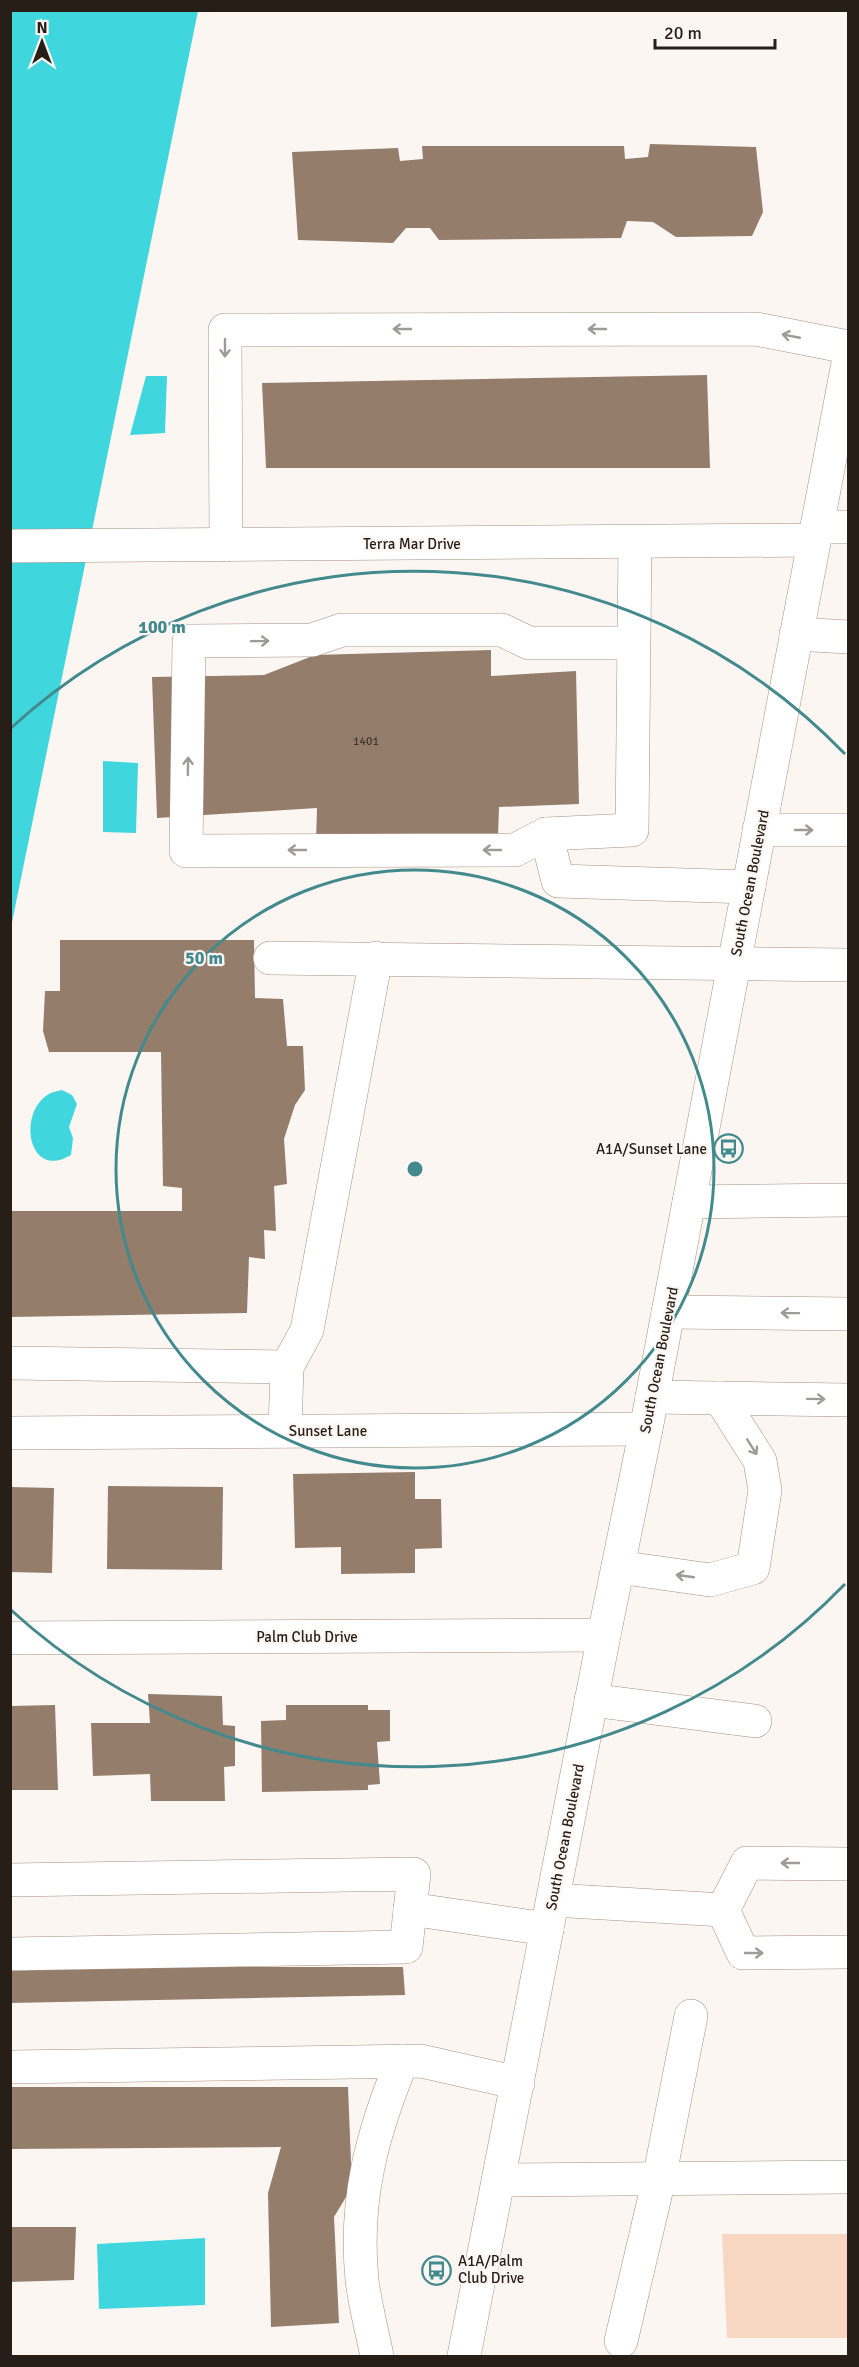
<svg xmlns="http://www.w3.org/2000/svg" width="859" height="2367" font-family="Signika,sans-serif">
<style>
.green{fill:#f7d7c2}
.water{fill:#40d6dd}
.building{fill:#957d6c}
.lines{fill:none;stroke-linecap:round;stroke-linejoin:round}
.minor-casing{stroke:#a88f7e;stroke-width:34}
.major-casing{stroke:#a88f7e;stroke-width:34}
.minor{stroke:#fff;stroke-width:33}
.major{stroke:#fff;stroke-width:33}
.oneway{stroke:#9e9a97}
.ring{fill:none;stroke:#428a8d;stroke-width:3}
.labels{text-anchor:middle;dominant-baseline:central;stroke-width:4.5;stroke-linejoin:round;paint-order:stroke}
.number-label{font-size:12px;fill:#43362d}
.street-label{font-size:15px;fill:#281e18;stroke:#fcf6f3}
.poi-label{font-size:15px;fill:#281e18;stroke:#fcf6f3;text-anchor:end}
.centre{fill:#428a8d;stroke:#fcf6f3;stroke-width:3}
.ring-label{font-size:18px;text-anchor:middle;font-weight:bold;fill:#428a8d;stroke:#fcf6f3;stroke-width:4.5;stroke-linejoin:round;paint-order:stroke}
</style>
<rect width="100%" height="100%" fill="#fcf6f3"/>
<path class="green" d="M722,2234H848V2338H727Z"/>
<g class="water">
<path d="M11,11H198L11,927Z"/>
<path d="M146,376H167L165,433L130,435Z"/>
<path d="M103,761L138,763L136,833L103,832Z"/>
<path d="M62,1090L72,1095L77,1104L69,1127L73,1138L71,1155C28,1181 17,1112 49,1094C52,1092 58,1091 62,1090Z"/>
<path d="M205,2238V2305L99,2309L97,2244Z"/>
</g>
<g class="building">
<path d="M650,144L756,147L763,212L752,236L676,237L653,222L627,221L621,238L439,240L430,228H406L393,243L298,240L292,152L398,148L400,161L423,159L422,146H624L625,159L648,157Z"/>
<path d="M707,375L710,468H266L262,383Z"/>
<path d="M491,650V676L576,671L579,804L499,807L498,836L316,841L317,808L157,818L152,677L264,675L315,655Z"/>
<path d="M60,940H254L255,998L283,999L287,1046H303L305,1090L295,1105L284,1139L287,1184L274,1186L276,1231L264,1230L265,1259L249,1257L247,1313L10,1317V1211H182V1188L163,1186L161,1052H49L43,1031L45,991H60Z"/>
<path d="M415,1472V1499H441L442,1548L415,1549V1573L341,1574V1547L295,1548L293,1474Z"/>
<path d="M108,1486L223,1487L222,1570L107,1569Z"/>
<path d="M10,1487L54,1488L52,1573L10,1572Z"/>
<path d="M148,1694L222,1696L223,1725L235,1726V1766L224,1767L225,1801H151L150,1774L93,1776L91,1723H150Z"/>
<path d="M55,1705L58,1790H10V1706Z"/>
<path d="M286,1705H368V1710H390V1741L377,1742L380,1784L368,1785V1790L262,1792L261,1721L286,1720Z"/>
<path d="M10,1967H403L405,1995L10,2003Z"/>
<path d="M10,2087H348L352,2187L334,2217L339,2323L271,2327L268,2193L281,2147L10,2149Z"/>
<path d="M10,2227H76L74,2280L10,2282Z"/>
</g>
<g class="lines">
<defs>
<g id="minor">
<path d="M817,527H848"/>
<path d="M226,545L225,330L756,329L848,347"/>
<path d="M10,546L814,540"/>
<path d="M796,634L848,637"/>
<path d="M634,643H529L502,630H342L312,640L189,641L186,851L515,850L546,834L632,830L635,542"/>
<path d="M759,830H848"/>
<path d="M546,834L558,881L749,887"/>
<path d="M270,958L848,965"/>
<path d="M689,1202L848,1200"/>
<path d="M668,1312L848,1314"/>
<path d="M10,1363L287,1367L285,1431"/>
<path d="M287,1367L307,1330L376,958"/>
<path d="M652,1397L848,1400"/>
<path d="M10,1433L646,1429"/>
<path d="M618,1567L710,1580L753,1568L765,1490L760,1461L720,1398"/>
<path d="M10,1638L604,1635"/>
<path d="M591,1700L755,1721"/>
<path d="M10,1880L414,1874L406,1947L10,1954"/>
<path d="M553,1900L723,1910"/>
<path d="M410,1909L547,1929"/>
<path d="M723,1910L747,1863L848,1864"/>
<path d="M723,1910L743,1953L848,1952"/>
<path d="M10,2067L421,2061L518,2083"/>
<path d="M499,2180L848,2177"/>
<path d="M621,2341L659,2179L691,2016"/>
<path d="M377,2356C372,2331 365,2305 362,2280C354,2200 372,2134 402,2061"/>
</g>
<path id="major" d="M464,2356L604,1635L646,1429L848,363"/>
</defs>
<use href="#minor" class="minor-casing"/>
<use href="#major" class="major-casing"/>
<use href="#minor" class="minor"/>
<use href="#major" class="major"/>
</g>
<defs><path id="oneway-shaft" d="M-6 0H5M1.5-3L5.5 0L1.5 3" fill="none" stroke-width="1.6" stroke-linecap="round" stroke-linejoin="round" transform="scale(1.5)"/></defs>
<g class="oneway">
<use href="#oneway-shaft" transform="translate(402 329) rotate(180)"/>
<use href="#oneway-shaft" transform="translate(597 329) rotate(180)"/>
<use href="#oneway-shaft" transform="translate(791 336) rotate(-169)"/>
<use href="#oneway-shaft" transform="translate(225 348) rotate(90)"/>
<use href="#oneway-shaft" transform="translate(260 641) rotate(-1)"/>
<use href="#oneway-shaft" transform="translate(188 766) rotate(-89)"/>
<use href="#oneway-shaft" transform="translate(804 830)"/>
<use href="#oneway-shaft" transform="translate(297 850) rotate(180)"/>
<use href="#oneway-shaft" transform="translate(492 850) rotate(180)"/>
<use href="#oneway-shaft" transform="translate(790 1313) rotate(-179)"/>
<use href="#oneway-shaft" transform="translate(816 1399) rotate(1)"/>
<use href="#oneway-shaft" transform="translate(752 1447) rotate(58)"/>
<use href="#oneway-shaft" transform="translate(685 1576) rotate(-172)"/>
<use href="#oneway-shaft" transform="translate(790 1863) rotate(-180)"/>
<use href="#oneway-shaft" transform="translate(754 1953)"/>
</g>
<g class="ring">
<circle cx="415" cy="1169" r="299"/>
<path d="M845 1584A598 598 0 0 1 11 1610M11 728A598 598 0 0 1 845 754"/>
</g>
<defs>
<symbol id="bus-ring" viewBox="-11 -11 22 22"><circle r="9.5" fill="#fcf6f3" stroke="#428a8d" stroke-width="1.5"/><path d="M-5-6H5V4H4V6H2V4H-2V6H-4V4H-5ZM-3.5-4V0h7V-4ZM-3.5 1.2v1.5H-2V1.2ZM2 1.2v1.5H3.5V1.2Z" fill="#428a8d"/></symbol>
</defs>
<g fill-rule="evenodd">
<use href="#bus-ring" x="712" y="1132" width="33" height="33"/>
<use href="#bus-ring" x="420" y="2254" width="33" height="33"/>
</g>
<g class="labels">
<g class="number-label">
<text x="366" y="741">1401</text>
</g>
<g class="street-label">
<text x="412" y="544">Terra Mar Drive</text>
<text transform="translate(750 883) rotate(-79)">South Ocean Boulevard</text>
<text transform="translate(659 1360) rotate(-79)">South Ocean Boulevard</text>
<text x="328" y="1431">Sunset Lane</text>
<text x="307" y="1637">Palm Club Drive</text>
<text transform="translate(565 1837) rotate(-79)">South Ocean Boulevard</text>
</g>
<g class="poi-label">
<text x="707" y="1149">A1A/Sunset Lane</text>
<text x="458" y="2261" text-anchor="start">A1A/Palm<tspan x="458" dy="17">Club Drive</tspan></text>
</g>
</g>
<circle cx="415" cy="1169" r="9" class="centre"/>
<g class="ring-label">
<text x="162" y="633">100 m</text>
<text x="204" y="964">50 m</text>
</g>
<rect width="859" height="2367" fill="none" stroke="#281e18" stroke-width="24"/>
<g transform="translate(42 42)" stroke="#fcf6f3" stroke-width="4.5" paint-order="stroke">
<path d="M0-4.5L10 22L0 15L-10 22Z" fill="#281e18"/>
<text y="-9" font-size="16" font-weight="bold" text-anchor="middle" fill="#281e18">N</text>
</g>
<path d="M655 39v9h120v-9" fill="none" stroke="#281e18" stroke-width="3"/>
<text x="664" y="39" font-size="18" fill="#281e18" stroke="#fcf6f3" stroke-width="4.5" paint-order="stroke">20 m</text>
</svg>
